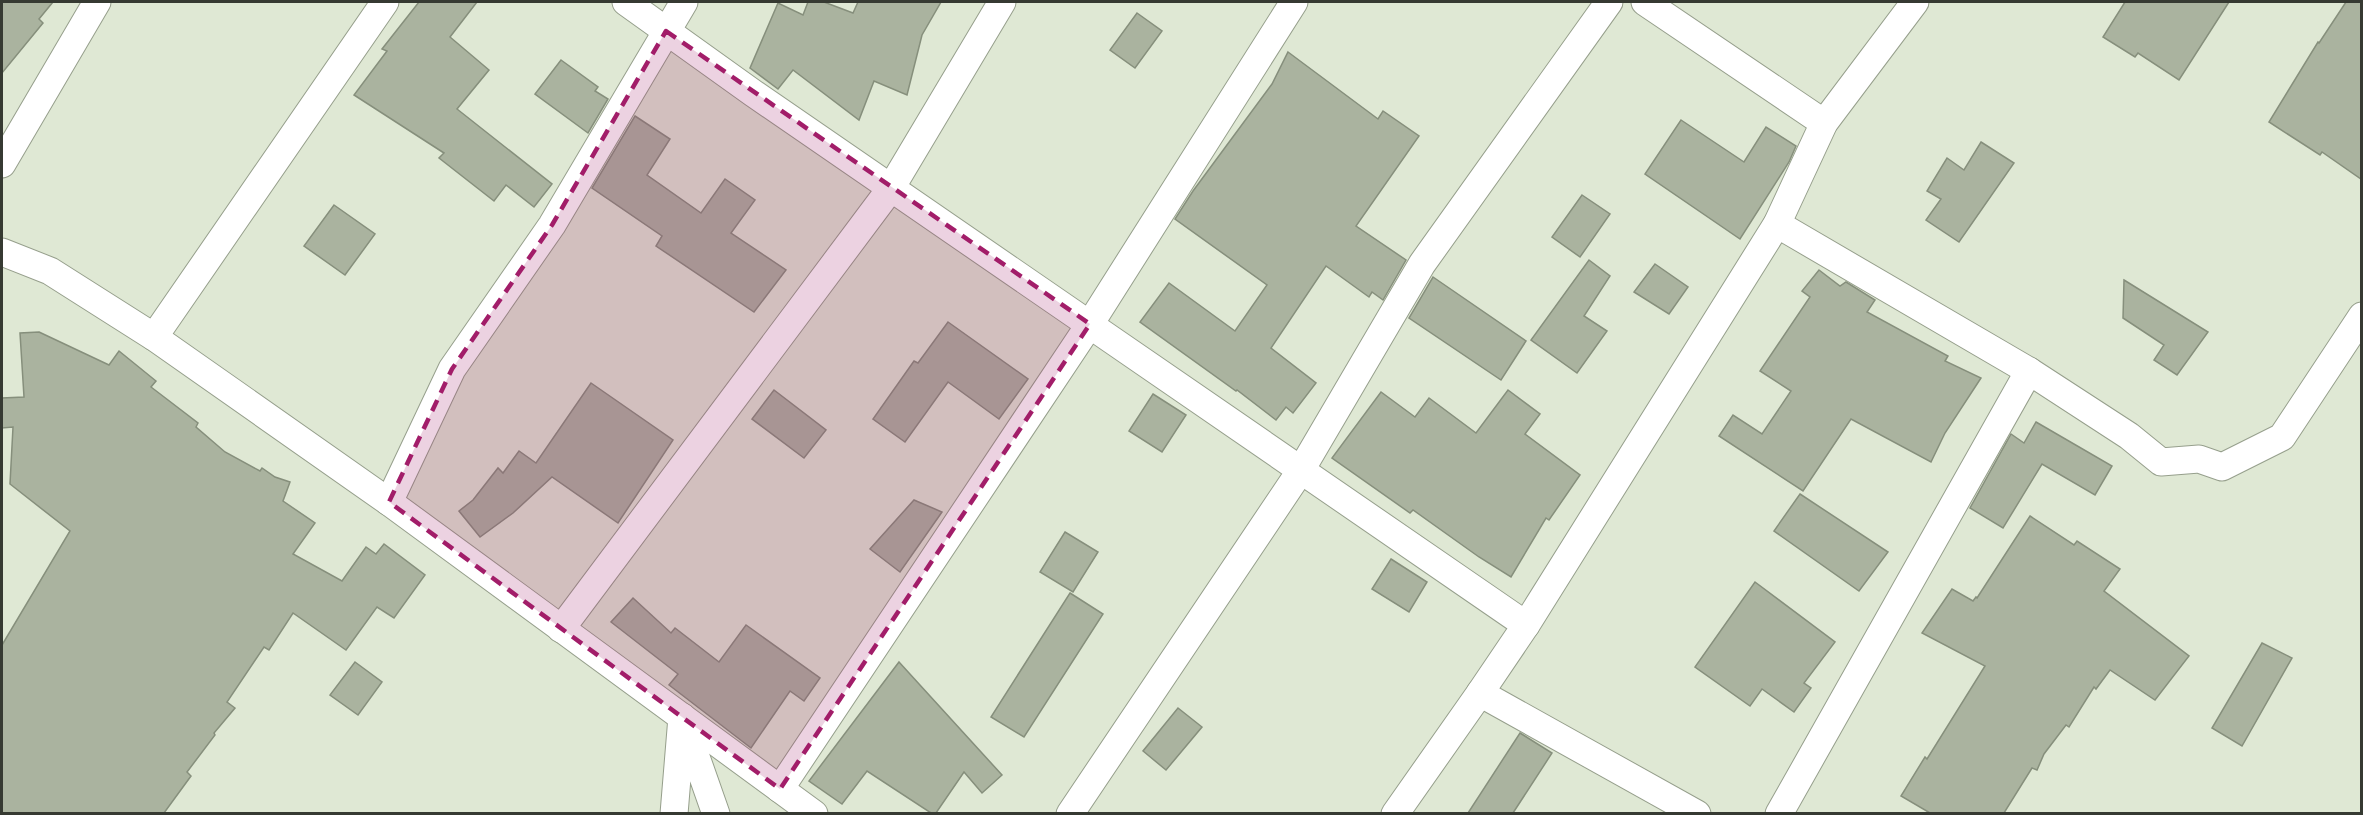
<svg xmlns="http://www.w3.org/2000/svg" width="2363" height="815" font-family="'Open Sans',sans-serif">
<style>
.building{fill:#aab39f;stroke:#868f7c;stroke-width:1.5}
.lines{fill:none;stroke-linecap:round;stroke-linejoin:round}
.minor-casing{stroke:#969f8c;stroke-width:29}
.minor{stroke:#fff;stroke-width:27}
.marked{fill:#a21d69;fill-opacity:0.2;stroke:#a21d69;stroke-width:4.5;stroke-dasharray:12 8;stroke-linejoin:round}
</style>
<rect width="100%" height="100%" fill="#dfe8d4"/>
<g class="building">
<path d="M2,2H53L39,19L43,23L2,73Z"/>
<path d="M419,2H477L450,37L489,70L457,109L552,184L534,207L506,185L494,201L439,158L444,153L354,95L387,51L382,49Z"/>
<path d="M808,2H824L853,13L858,2H941L922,35L907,95L874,81L859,120L793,70L778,89L750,68L778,3L803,15Z"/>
<path d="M2125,2H2229L2179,80L2138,53L2135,57L2103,37Z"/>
<path d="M2346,2H2361V179L2322,152L2320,155L2269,122L2318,42L2319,43Z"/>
<path d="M1137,13L1162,31L1135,68L1110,50Z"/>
<path d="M1288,52L1378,119L1383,111L1419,136L1356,226L1406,260L1383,300L1372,292L1369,297L1326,266L1271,348L1316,383L1293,413L1286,407L1276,420L1237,390L1236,391L1140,322L1169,283L1235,331L1267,285L1175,219L1193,191L1272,84Z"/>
<path d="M561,60L598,87L595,91L608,99L588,133L535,94Z"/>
<path d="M635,116L670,139L647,175L701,213L725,179L755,200L731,233L786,270L754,312L656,246L662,236L592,188Z"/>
<path d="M1681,120L1744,162L1766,127L1796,146L1789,162L1740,239L1645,174Z"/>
<path d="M1981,142L2014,163L1959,242L1926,220L1941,199L1927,191L1947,158L1964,170Z"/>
<path d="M1582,195L1610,214L1580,257L1552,237Z"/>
<path d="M334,205L375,234L345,275L304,246Z"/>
<path d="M1589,260L1610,276L1584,316L1607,331L1577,373L1531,340Z"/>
<path d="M1655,264L1688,287L1669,314L1634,292Z"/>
<path d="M1819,270L1840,286L1846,282L1875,300L1867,312L1948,356L1945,361L1981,378L1945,433L1931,462L1851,419L1803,491L1719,436L1733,415L1762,434L1791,391L1760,371L1810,297L1802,291Z"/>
<path d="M1433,277L1526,341L1501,380L1409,318Z"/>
<path d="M2124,280L2208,332L2177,375L2154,360L2164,345L2123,318Z"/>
<path d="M948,322L1028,379L999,419L948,382L905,442L873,419L914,361L918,363Z"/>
<path d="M39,332L109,365L119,351L156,381L151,387L198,423L196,427L225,452L260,471L262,468L275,477L290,482L283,501L315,523L293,554L342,581L366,547L376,554L384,544L425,575L394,618L377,607L346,650L293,613L269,650L264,647L227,702L235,708L214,733L215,735L187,772L191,776L164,813H2V645L70,531L10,484L13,427L2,428V398L24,397L20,333Z"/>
<path d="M591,383L673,440L618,523L552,477L513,513L480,537L459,511L473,500L498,468L503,473L519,451L536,463Z"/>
<path d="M774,390L826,430L804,458L752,419Z"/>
<path d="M1508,390L1540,414L1525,434L1580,475L1549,520L1546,518L1511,577L1479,557L1413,510L1410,513L1332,458L1381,392L1415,417L1429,398L1476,433Z"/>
<path d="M1153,394L1186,415L1162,452L1129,431Z"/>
<path d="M2036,422L2112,466L2095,495L2042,464L2003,528L1970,508L2011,434L2024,443Z"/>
<path d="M1800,494L1888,552L1859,591L1774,531Z"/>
<path d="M914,500L942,512L900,572L870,549Z"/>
<path d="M2030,516L2074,545L2077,541L2120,569L2104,591L2189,656L2155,700L2110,670L2096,689L2094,687L2069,727L2066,725L2044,754L2037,770L2032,768L2004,813H1930L1901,796L1925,757L1927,759L1985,666L1922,633L1952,589L1973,601L1976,597L1977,598Z"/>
<path d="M1065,532L1098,552L1073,592L1040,572Z"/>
<path d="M1391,559L1427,582L1409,612L1372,589Z"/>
<path d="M1755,582L1835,642L1804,683L1811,688L1794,712L1762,689L1750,706L1695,667Z"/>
<path d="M1070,593L1103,614L1024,737L991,717Z"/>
<path d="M633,598L671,633L675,628L719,662L746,625L820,678L804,701L790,691L751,748L669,685L678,674L611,622Z"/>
<path d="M2262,643L2292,658L2242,746L2212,728Z"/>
<path d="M355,662L382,682L358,715L330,695Z"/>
<path d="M899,662L1002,775L982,793L964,772L936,813H931L867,771L842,804L809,781Z"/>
<path d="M1178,708L1202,727L1166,770L1143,751Z"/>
<path d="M1520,733L1552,753L1513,813H1468Z"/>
</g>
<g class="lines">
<defs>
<g id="minor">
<path d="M626,2L753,93L1526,625"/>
<path d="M1645,2L1824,123"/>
<path d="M2,164L97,2"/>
<path d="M1777,224L2029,371L2129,436L2161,462L2199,459L2222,467L2282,437L2362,316"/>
<path d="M2,252L50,271L154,337L389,502L814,814"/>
<path d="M154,337L385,2"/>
<path d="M389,502L452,369L552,225L684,2"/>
<path d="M561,629L891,188L1002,2"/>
<path d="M1480,693L1697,814"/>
<path d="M780,789L1090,324L1294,2"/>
<path d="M674,814L682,717L716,814"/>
<path d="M1070,814L1301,470L1422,264L1609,2"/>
<path d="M1395,814L1480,693L1526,625L1777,224L1824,123L1915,2"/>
<path d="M1779,814L2029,371"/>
</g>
</defs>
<use href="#minor" class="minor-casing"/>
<use href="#minor" class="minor"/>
</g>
<path class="marked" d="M666,31L1090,324L780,789L389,502L452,369L552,225Z"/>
<rect width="2363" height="815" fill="none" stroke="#363a32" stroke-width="6"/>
</svg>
